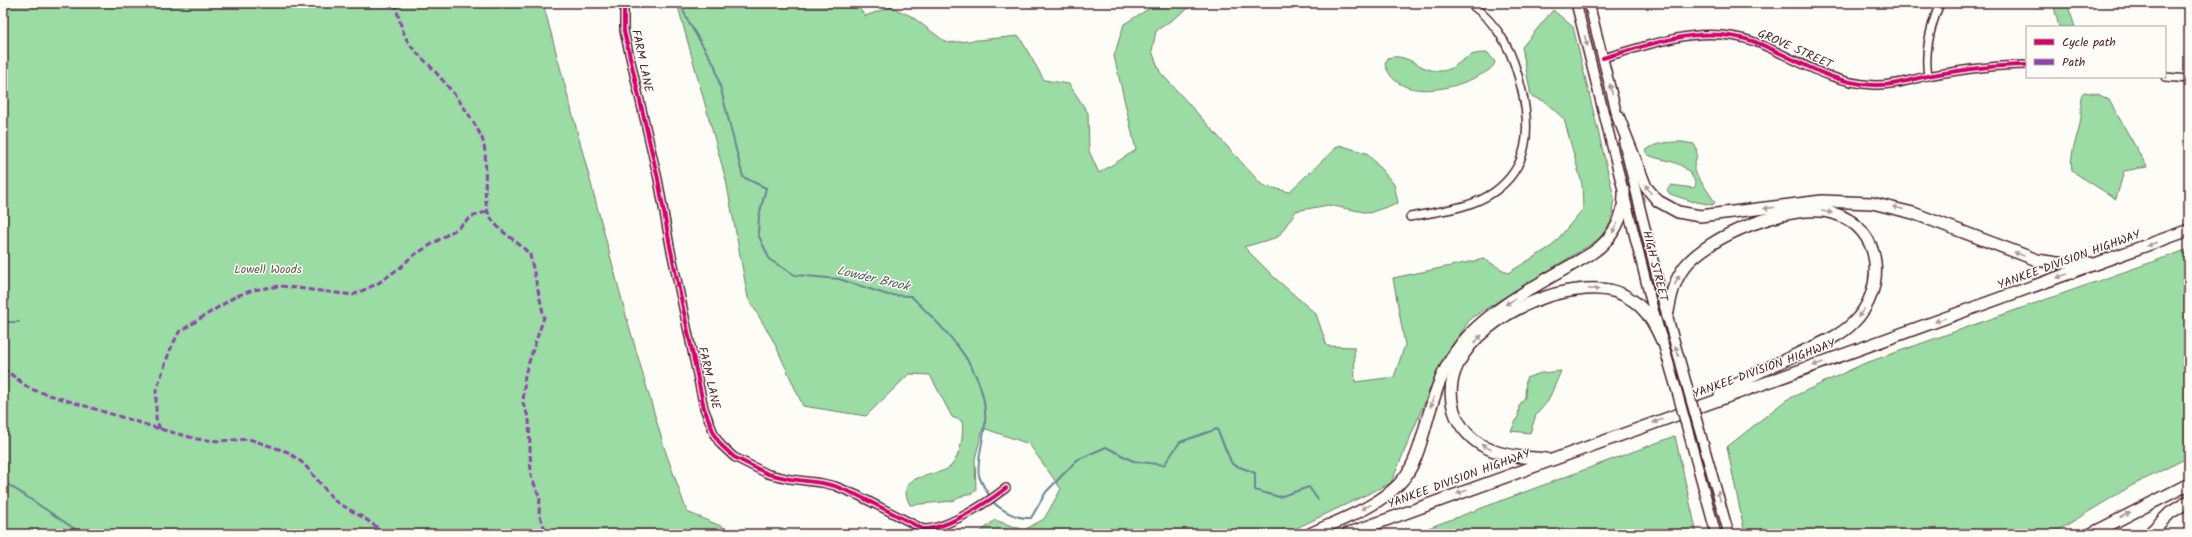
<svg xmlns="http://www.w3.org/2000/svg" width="2192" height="537" font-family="Kalam,sans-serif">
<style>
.green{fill:#9bdba4;stroke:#727d68}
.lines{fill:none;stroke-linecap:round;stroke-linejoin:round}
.stream{stroke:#678693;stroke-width:2}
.minor-casing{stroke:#4a1f2b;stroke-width:10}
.major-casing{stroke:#4a1f2b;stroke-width:12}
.highway-casing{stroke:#4a1f2b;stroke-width:14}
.minor{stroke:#fdfcf7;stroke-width:7}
.major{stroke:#fdfcf7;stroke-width:9}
.highway{stroke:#fdfcf7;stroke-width:11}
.major-bridge-casing{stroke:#4a1f2b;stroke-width:12;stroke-linecap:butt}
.major-bridge{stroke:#fdfcf7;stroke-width:9}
.quiet{stroke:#8e44ad;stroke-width:3;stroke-dasharray:6 3;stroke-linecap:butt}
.cycleway-casing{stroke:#fdfcf7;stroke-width:6}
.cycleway{stroke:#d6006c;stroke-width:4}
.oneway{fill:#ac999b}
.labels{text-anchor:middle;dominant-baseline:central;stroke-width:3;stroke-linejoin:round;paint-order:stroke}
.street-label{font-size:12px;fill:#4a1f2b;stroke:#fdfcf7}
.park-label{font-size:12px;fill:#62574f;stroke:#fdfcf7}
.water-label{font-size:13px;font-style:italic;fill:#5b5b68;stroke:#fdfcf7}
</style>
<rect width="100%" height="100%" fill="#fdfcf7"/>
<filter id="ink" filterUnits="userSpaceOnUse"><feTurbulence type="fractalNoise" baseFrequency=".025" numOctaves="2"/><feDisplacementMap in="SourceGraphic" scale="8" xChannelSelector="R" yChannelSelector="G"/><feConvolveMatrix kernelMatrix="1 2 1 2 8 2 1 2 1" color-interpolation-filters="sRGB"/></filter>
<g filter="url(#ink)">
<g class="green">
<path d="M3,3H543L627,319L664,447L687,512L733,531L753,534H3Z"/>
<path d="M677,3H855L865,16L891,7L911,16L947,43L1019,36L1044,80L1069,84L1088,113L1089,151L1099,173L1136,150L1114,56L1124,24L1158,3H1196L1156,31L1152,51L1160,72L1262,185L1289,192L1339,145L1367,153L1394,184L1398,203L1369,213L1328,205L1296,211L1278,237L1244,247L1276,279L1316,314L1327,346L1354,347L1355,382L1394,377L1405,345L1393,278L1484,259L1508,273L1552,246L1583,209L1582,184L1564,119L1544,101L1531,96L1522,47L1553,10L1573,27L1614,197L1611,222L1598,240L1471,318L1443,359L1391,483L1284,534H978L995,520L1024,530L1044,519L1061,489L1029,444L983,428L975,459L976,491L971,494H966L953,501L910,505C892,471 938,479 951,466C961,455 964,434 962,421L952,417L930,375L909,374L866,416L803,406L774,342L748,298L726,180Z"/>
<path d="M2053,3H2067L2075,27H2059Z"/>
<path d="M1488,53L1495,62C1493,69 1486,72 1480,75C1454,90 1396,103 1385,64L1388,58C1406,52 1420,70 1437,71C1453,72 1457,62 1470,56C1475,53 1482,53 1488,53Z"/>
<path d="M2084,92L2098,94L2109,100L2147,167L2124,171L2116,199L2072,171C2068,150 2083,130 2081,109C2081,103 2079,96 2084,92Z"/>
<path d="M1682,142L1694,144C1701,155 1693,161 1694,171L1715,202L1713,205L1691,201L1670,194L1667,190L1671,185L1693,188L1696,185C1686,153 1651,164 1645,151C1656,142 1668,142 1682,142Z"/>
<path d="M2189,249V457L2131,486L2052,534H1745L1727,447L1786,400L1863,364Z"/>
<path d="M1561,371L1548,401L1536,415L1530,433L1511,431L1518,417L1519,406L1525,397L1526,378L1541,373Z"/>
<path d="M1675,436L1697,534H1412Z"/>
</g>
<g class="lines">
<g class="stream">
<path d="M680,3L689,23L715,66L743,177L766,188L759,216L758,234L770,260L795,275L839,279L888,295L911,296C946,331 989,370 985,424C984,436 976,465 979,475C980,482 987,491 990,497"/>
<path d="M3,322H19"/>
<path d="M3,481L78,531L96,534"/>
<path d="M992,501C1002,511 1017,519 1031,518L1046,492L1077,460L1106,447L1133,461L1164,465L1180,442L1217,429L1232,464L1255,473V490L1279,497L1309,487L1318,500"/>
</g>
<defs>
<g id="minor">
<path d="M624,3V31L658,179L670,246L704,408L715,436L721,445L734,457L768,474L790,479L822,483L835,486L857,495L923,529C946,530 988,502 1006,488"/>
<path d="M1603,58C1653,44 1703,23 1755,42C1796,58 1827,83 1874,85C1892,86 1910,80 1927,76C1960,70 1993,65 2027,65"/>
<path d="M1928,76C1924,52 1931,25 1940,3"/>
<path d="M2165,77L2189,79"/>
<path d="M1410,217C1438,211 1470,209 1494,192C1529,167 1531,130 1522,91C1514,55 1501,25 1469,3"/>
</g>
<g id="major">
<path d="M1576,3L1653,309L1676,388"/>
<path d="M1589,3L1619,123"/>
<path d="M1624,143L1663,301L1687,386"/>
<path d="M1700,432L1729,534"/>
<path d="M1689,435L1716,534"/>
</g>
<g id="highway">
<path d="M1618,116L1646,187L1658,201L1678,212L1700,216L1822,201L1872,203L1913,213L2037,260L2057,263H2090"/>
<path d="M1667,317C1670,300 1673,283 1683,269C1707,235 1793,202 1833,213C1884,228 1887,290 1853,323C1840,336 1822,343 1806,350C1777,364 1747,376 1720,395"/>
<path d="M1546,459C1526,457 1506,457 1487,448C1472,441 1459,427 1454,411C1434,346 1524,295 1577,290C1597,287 1616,288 1632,300C1647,310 1655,325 1662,341"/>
<path d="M1310,534C1339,520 1376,508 1399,484C1419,464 1423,430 1432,404C1438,383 1446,364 1459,347C1488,307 1550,279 1592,253C1613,239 1625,217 1624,191"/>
<path d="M1347,534L2189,230"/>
<path d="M2091,534L2189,484"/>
<path d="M2149,534L2170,513L2189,501"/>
</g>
</defs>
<use href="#minor" class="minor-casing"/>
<use href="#major" class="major-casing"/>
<use href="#highway" class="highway-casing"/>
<use href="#minor" class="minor"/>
<use href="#major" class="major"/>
<use href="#highway" class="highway"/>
<defs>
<g id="major-bridge">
<path d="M1687,386L1700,432"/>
<path d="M1676,388L1689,435"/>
</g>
</defs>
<use href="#major-bridge" class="major-bridge-casing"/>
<use href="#major-bridge" class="major-bridge"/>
<g class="quiet">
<path d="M395,3C398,15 402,33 409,43C415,53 424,59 432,68C449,87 468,110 480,134C491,153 481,193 488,212C496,232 517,239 530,255L544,317L525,374L523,403L529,419L531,476L540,498L539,514L547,534"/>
<path d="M3,368L30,389L160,429L197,439L219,441L249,439L288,452L304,464L335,501L364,518L386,534"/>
<path d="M160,429L156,419V391L170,350L179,332L236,296L253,290L280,286L353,295L377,284L401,267L411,257L458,228L471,217L488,211"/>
</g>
<defs>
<g id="cycleway">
<path d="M624,3V31L658,179L670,246L704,408L715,436L721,445L734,457L768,474L790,479L822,483L835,486L857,495L923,529C946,530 988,502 1006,488"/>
<path d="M1603,58C1653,44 1703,23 1755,42C1796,58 1827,83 1874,85C1892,86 1910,80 1927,76C1960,70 1993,65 2027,65"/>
</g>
</defs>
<use href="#cycleway" class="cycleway-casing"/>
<use href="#cycleway" class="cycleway"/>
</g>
<defs><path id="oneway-solid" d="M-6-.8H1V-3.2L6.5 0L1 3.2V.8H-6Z"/></defs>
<g class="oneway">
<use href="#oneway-solid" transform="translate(1586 41) rotate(75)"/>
<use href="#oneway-solid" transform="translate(1611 89) rotate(-104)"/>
<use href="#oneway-solid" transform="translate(1648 189) rotate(-123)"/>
<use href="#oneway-solid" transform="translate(1769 208) rotate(173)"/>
<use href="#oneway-solid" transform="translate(1898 208) rotate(-166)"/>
<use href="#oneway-solid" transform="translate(1827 212) rotate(10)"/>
<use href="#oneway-solid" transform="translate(1615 228) rotate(117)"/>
<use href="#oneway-solid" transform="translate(2152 244) rotate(160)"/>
<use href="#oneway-solid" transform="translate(2019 254) rotate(-159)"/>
<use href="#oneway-solid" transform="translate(2062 276) rotate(160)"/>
<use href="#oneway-solid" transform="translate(1677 280) rotate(-64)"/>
<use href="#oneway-solid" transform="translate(1594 289) rotate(1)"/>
<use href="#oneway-solid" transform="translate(1510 302) rotate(149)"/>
<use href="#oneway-solid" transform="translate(1861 313) rotate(126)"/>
<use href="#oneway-solid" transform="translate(1940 320) rotate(160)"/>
<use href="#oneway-solid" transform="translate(1478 339) rotate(-46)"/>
<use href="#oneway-solid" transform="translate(1677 351) rotate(-106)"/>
<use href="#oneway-solid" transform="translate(1818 364) rotate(160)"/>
<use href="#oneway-solid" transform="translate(1432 402) rotate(108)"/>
<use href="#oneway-solid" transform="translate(1658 421) rotate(160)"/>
<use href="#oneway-solid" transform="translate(1486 447) rotate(-153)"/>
<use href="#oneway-solid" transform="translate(1462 492) rotate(160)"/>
<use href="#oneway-solid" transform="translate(1719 496) rotate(-106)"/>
<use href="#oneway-solid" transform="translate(1366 507) rotate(154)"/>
<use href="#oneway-solid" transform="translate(2125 515) rotate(-28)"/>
</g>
</g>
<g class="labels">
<g class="street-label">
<text transform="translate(1795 49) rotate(24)">GROVE STREET</text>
<text transform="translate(642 61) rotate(78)">FARM LANE</text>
<text transform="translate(2069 260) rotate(-20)">YANKEE DIVISION HIGHWAY</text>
<text transform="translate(1655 266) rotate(76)">HIGH STREET</text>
<text transform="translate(1764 369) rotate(-20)">YANKEE DIVISION HIGHWAY</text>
<text transform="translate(709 378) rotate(77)">FARM LANE</text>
<text transform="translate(1459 479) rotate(-20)">YANKEE DIVISION HIGHWAY</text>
</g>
<g class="park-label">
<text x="268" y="269">Lowell Woods</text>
</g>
<g class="water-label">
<text transform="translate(873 279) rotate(13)">Lowder Brook</text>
</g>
</g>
<rect width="2192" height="537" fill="none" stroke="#fdfcf7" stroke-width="16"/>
<rect x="8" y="8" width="2176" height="521" fill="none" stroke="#4a1f2b" stroke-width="1.5" filter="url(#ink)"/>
<rect x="2026" y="26" width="140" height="52" fill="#fdfcf7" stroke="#b5a4a5"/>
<rect x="2034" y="39" width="20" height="6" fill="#d6006c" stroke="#b5a4a5"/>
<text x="2062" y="46" font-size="12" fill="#4a1f2b">Cycle path</text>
<rect x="2034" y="59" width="20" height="6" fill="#8e44ad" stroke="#b5a4a5"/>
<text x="2062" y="66" font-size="12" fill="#4a1f2b">Path</text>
</svg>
